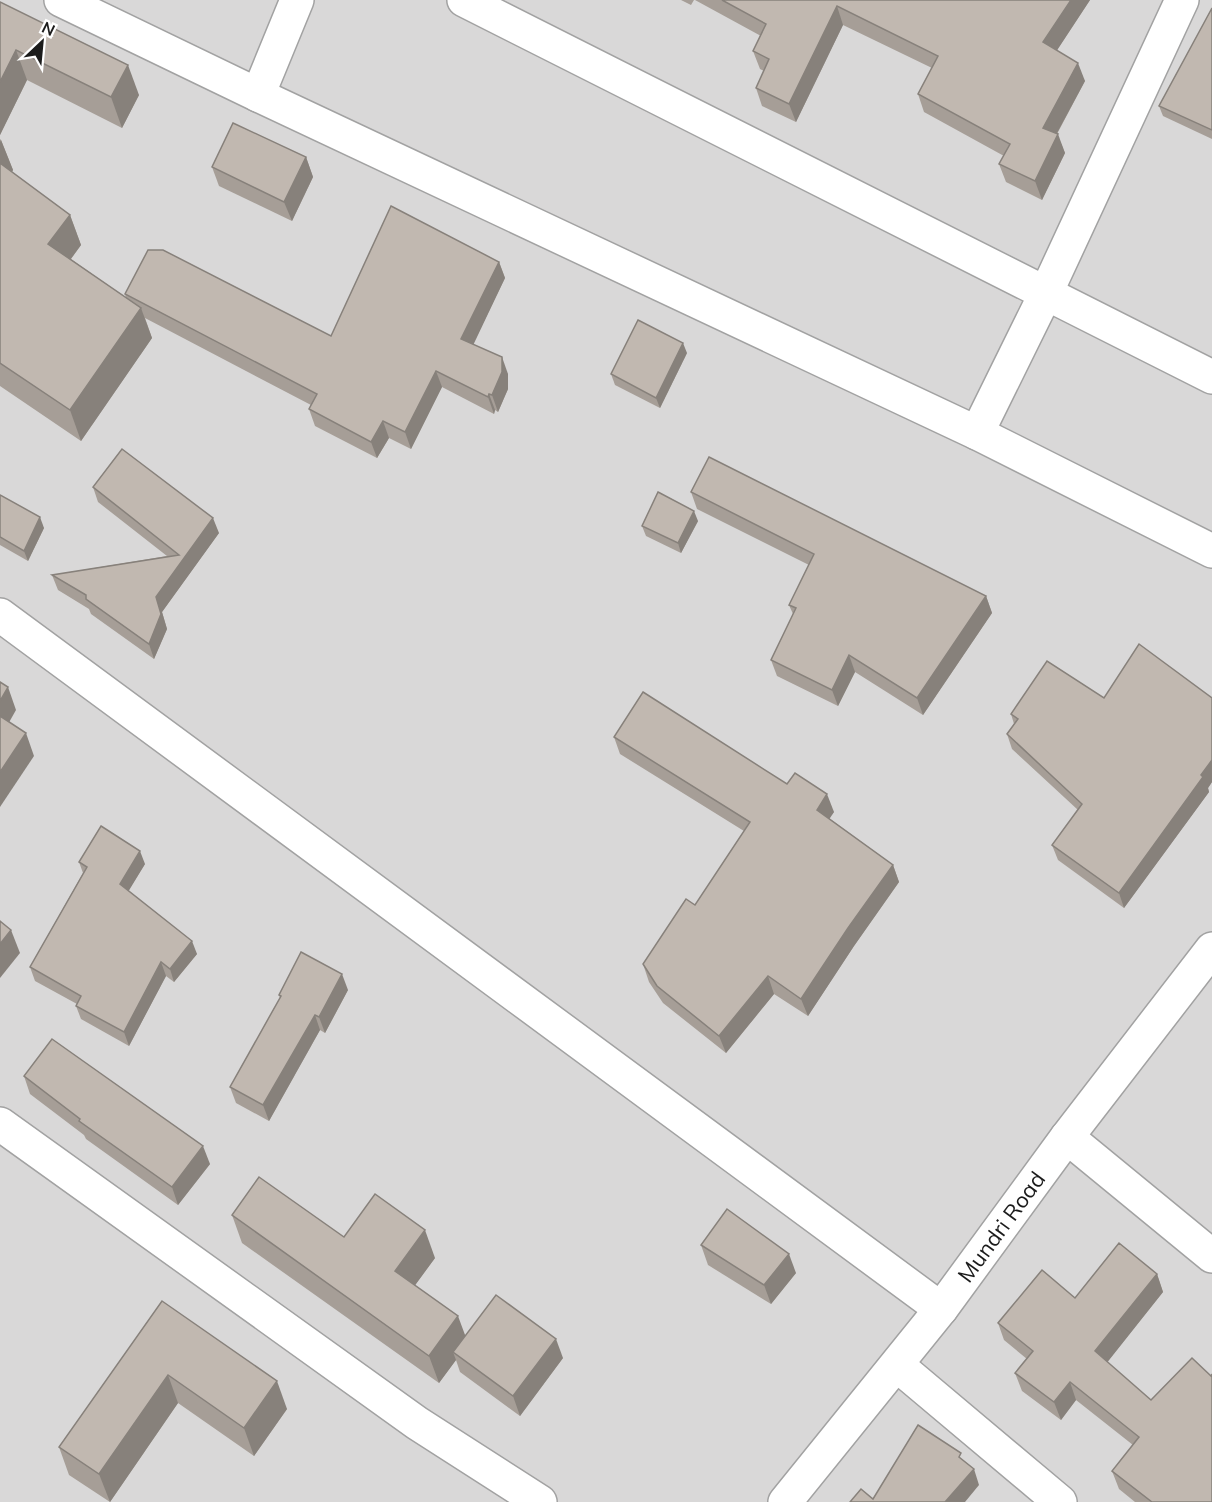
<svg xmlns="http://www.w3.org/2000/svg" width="1212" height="1502" font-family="Mulish,sans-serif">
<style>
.residential{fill:#d9d8d8}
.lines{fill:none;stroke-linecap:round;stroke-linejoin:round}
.minor-casing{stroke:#a2a2a2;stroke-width:36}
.minor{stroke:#fff;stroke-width:33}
.wall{fill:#a69e97}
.shaded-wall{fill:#87817b}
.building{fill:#c1b8b0;stroke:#87817b;stroke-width:1.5}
.labels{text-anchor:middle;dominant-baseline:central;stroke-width:4.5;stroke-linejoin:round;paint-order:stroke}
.street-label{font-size:22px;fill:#1b1b1b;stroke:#fff}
</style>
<rect width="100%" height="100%" fill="#ece8e0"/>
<rect class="residential" x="0" y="0" width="1212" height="1502"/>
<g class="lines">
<defs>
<g id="minor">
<path d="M61,0L258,95L977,433L1212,551"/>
<path d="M464,0L1212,377"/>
<path d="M258,95L297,0"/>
<path d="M977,433L1045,295L1182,0"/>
<path d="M0,615L941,1309"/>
<path d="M0,1124L417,1423L540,1502"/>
<path d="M1067,1137L1212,1256"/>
<path d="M897,1365L1060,1502"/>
<path id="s1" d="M785,1502L941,1309L1067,1137L1212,949"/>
</g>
</defs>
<use href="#minor" class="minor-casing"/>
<use href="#minor" class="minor"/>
</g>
<g class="wall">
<path d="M681,0H694L691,5Z"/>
<path d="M695,0H1090L1057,50L1085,81L1057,134L1065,153L1042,200L1006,182L999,164L1004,156L924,112L918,94L932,68L843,25L796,122L762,106L756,88L764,71L760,69L753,51L761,36Z"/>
<path d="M0,2L139,95L122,128L27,80L0,135Z"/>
<path d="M1212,8V139L1163,116L1159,106Z"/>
<path d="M0,139L1,140L13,170L12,172L70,215L81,245L71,259L126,298L125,294L331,336L499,262L505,278L473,344L508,374V389L498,412L495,410L494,414L442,387L411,449L389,438L377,458L315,426L309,409L311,405L145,318L152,338L81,441L0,386Z"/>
<path d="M306,157L313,177L292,221L219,186L212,167Z"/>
<path d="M687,353L660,408L615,385L611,374Z"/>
<path d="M93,487L219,533L162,612L167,629L154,659L91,614L89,609L58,590L52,575L167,556L98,502Z"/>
<path d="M691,492L986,596L992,613L923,715L855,672L838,706L777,676L771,660L793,614L789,605L809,565L697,509Z"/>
<path d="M0,495L44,528L28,561L0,545Z"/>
<path d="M698,521L681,553L646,536L642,526Z"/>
<path d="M1104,698H1212V782L1208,788L1209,792L1124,908L1058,860L1052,845L1078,810L1012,749L1007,734L1014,724L1011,714Z"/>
<path d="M614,737L787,784L834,812L829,818L893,865L899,882L854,946L808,1016L774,994L726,1053L663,1003L649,982L643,964L695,905L744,831L620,754Z"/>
<path d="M79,862L145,864L128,891L197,954L174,982L166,976L129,1046L81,1019L76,1006L77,1004L35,981L30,967L83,873Z"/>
<path d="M348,990L325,1033L320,1030L269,1121L236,1103L230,1087L280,998L279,995Z"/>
<path d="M24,1076L210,1164L178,1205L86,1139L84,1135L30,1094Z"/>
<path d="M232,1215L344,1237L435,1258L415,1285L465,1336L563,1358L520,1416L460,1372L456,1360L439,1383L242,1243Z"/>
<path d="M701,1245L796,1273L771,1304L708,1265Z"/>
<path d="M1157,1274L1163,1292L1107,1362L1212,1502H1135L1119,1489L1112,1471L1133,1445L1076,1400L1061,1420L1022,1391L1015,1373L1027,1359L1004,1340L998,1323Z"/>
<path d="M162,1301L287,1409L254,1456L178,1403L110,1502L69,1475L59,1447Z"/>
</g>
<g class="shaded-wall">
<path d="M1071,0H1090L1050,61L1043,42Z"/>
<path d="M837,6L843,25L796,122L789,104Z"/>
<path d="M16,50L27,80L0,135V82Z"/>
<path d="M1078,63L1085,81L1050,146L1043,128Z"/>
<path d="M128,65L139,95L122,128L111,97Z"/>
<path d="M1058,134L1065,153L1042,200L1035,181Z"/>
<path d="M1,140L13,170L2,187L0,180V142Z"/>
<path d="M306,157L313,177L292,221L284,202Z"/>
<path d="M70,215L81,245L59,275L48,244Z"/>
<path d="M499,262L505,278L468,356L461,339Z"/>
<path d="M141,308L152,338L81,441L70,410Z"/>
<path d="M683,343L687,353L660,408L656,398Z"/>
<path d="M502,357L508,374V389L498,412L492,395Z"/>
<path d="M436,371L442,387L411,449L405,432Z"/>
<path d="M489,394L495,410L494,414L488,397Z"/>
<path d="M383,421L389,438L377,458L371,442Z"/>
<path d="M694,511L698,521L681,553L678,543Z"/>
<path d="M40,517L44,528L28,561L24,551Z"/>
<path d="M213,518L219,533L162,612L167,629L154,659L149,644L156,597Z"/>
<path d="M986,596L992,613L923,715L917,698Z"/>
<path d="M849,655L855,672L838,706L832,690Z"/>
<path d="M8,687L16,710L2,735L0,729V701Z"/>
<path d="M26,733L34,756L0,807V772Z"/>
<path d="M1212,760V782L1208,788L1209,792L1124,908L1119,893Z"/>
<path d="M827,794L834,812L824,827L817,810Z"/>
<path d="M140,851L145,864L125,897L120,884Z"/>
<path d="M893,865L899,882L854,946L808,1016L801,999L848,928Z"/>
<path d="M11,930L20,953L0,978V944Z"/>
<path d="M192,941L197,954L174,982L170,969Z"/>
<path d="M161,962L166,976L129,1046L124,1032Z"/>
<path d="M342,974L348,990L325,1033L319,1017Z"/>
<path d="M768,976L774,994L726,1053L719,1036Z"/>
<path d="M315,1015L320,1030L269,1121L263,1105Z"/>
<path d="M203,1146L210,1164L178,1205L172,1187Z"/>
<path d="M425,1230L435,1258L405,1299L395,1271Z"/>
<path d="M789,1254L796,1273L771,1304L764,1285Z"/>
<path d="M1157,1274L1163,1292L1102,1369L1095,1351Z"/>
<path d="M458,1316L468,1343L453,1352L456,1360L439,1383L429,1356Z"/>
<path d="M556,1339L563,1358L520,1416L513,1396Z"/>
<path d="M168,1375L178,1403L110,1502L99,1474Z"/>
<path d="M277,1381L287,1409L254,1456L244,1428Z"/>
<path d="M1070,1382L1076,1400L1061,1420L1054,1402Z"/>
<path d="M974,1469L979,1485L965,1502H945Z"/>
</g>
<g class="building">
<path d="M722,0H1071L1043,42L1078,63L1043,128L1058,134L1035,181L999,164L1010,144L918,94L938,56L837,6L789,104L756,88L769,59L753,51L766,24Z"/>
<path d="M0,2L128,65L111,97L16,50L0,82Z"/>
<path d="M1212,8V130L1159,106Z"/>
<path d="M233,123L306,157L284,202L212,167Z"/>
<path d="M0,163L70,215L48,244L141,308L70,410L0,363Z"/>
<path d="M391,206L499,262L461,339L502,357V372L492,395L489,394L488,397L436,371L405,432L383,421L371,442L309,409L317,394L125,294L148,250H163L331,336Z"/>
<path d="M638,320L683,343L656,398L611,374Z"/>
<path d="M122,449L213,518L156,597L161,614L149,644L86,599V595L52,575L179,555L93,487Z"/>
<path d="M709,457L986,596L917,698L849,655L832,690L771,660L796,608L789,605L814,554L691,492Z"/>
<path d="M658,492L694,511L678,543L642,526Z"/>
<path d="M0,495L40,517L24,551L0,537Z"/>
<path d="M1139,644L1212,698V760L1201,775L1203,777L1119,893L1052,845L1082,804L1007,734L1018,719L1011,714L1047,661L1104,698Z"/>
<path d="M0,682L8,687L0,701Z"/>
<path d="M643,692L787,784L795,773L827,794L817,810L893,865L848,928L801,999L768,976L719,1036L657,986L643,964L686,899L695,905L750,822L614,737Z"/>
<path d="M0,716L26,733L0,772Z"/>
<path d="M101,826L140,851L120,884L192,941L170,969L161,962L124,1032L76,1006L81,996L30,967L87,867L79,862Z"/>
<path d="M0,921L11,930L0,944Z"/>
<path d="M301,952L342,974L319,1017L315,1015L263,1105L230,1087L281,996L279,995Z"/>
<path d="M52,1039L203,1146L172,1187L79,1121L80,1119L24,1076Z"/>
<path d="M259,1177L344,1237L375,1194L425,1230L395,1271L458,1316L429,1356L232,1215Z"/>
<path d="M727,1209L789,1254L764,1285L701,1245Z"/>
<path d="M1119,1243L1157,1274L1095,1351L1151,1400L1192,1358L1211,1376L1212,1374V1502H1152L1112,1471L1139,1437L1070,1382L1054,1402L1015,1373L1033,1351L998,1323L1042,1270L1075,1298Z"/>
<path d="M496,1295L556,1339L513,1396L453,1352Z"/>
<path d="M162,1301L277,1381L244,1428L168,1375L99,1474L59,1447Z"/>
<path d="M918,1425L961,1453L959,1457L974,1469L945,1502H850L861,1489L873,1499Z"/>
</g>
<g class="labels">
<g class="street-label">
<text stroke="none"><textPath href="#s1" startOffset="350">Mundri Road</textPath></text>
</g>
</g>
<g transform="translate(42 42) rotate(26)" stroke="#ffffff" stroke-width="4.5" paint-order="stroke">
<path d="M0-4.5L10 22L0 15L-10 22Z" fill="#1b1b1b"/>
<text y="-9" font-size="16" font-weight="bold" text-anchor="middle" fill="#1b1b1b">N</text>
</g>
</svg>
